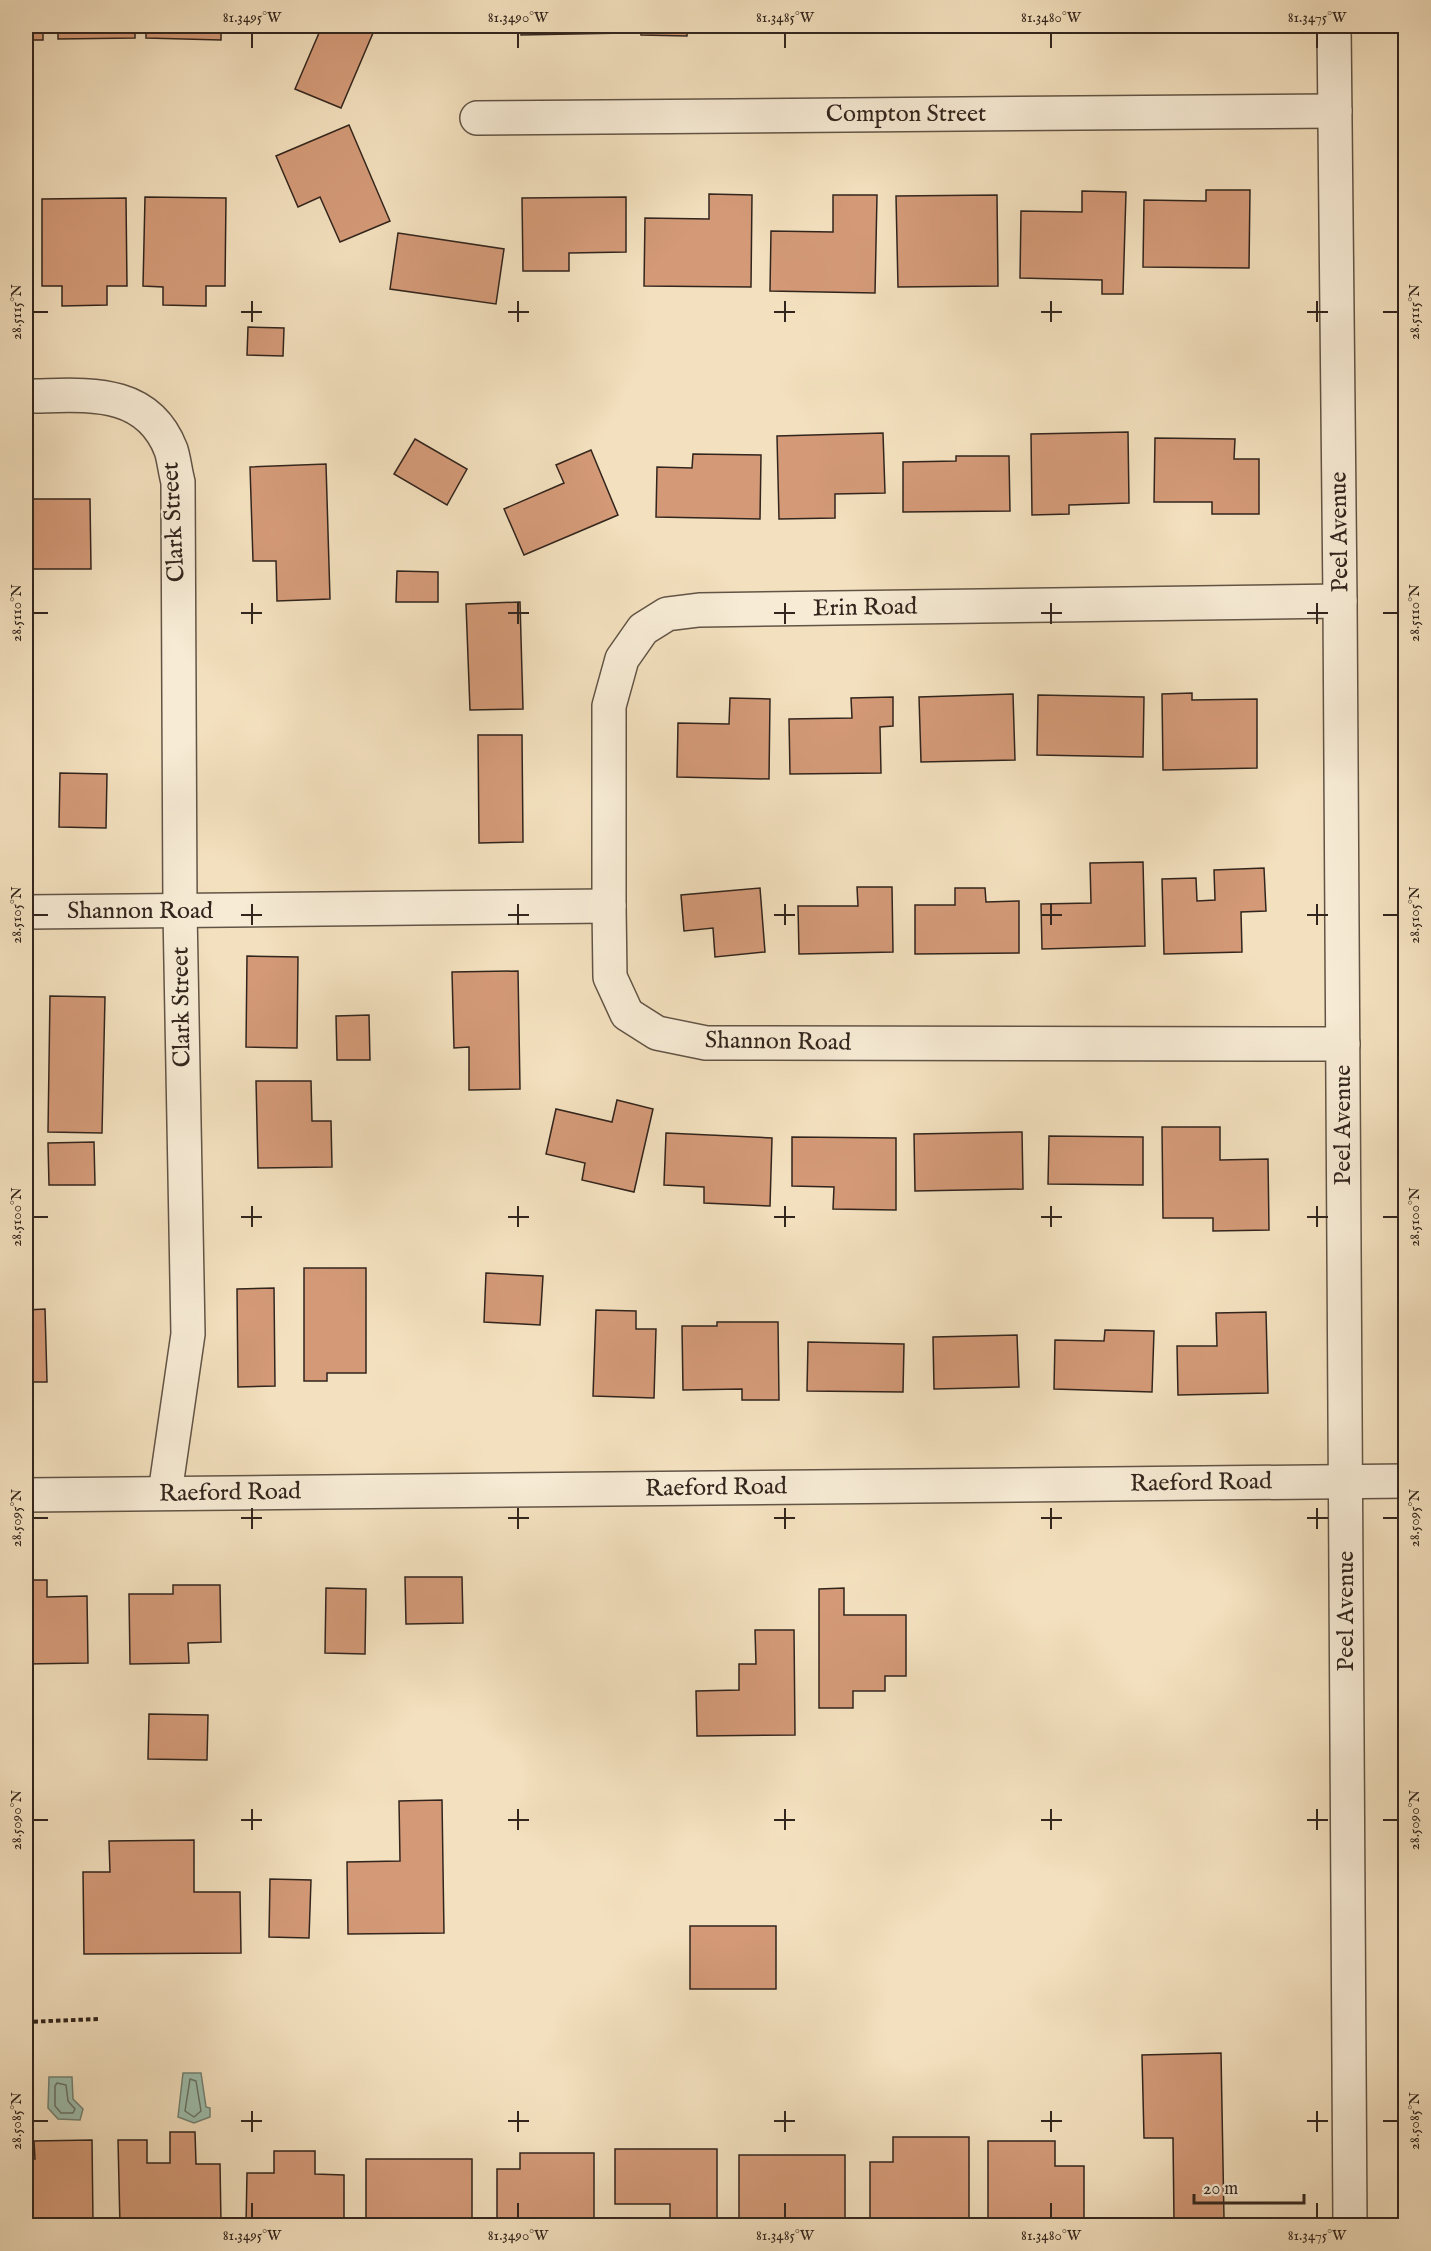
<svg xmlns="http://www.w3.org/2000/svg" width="1431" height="2251" font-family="'IM FELL English',serif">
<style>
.water{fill:#9cbead;stroke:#728173;stroke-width:1.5}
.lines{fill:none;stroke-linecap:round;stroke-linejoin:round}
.shore{stroke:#677265;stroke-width:1.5}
.building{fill:#d49a78;stroke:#32251d;stroke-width:1.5}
.minor-casing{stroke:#625445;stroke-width:36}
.tertiary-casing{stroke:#625445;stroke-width:36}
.path{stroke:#32251d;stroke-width:4;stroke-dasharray:4.5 3;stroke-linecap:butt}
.minor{stroke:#f7ebd5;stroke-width:33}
.tertiary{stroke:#f7ebd5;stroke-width:33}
.ticks{fill:none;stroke:#32251d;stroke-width:2}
.labels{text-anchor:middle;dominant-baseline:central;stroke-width:5;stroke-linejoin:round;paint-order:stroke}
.street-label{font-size:24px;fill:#32251d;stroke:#f7ebd5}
.neatline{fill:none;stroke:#32251d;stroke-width:2}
.ticks-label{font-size:15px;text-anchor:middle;fill:#32251d}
</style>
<rect width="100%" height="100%" fill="#f3e0be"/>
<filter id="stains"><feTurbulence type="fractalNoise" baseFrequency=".00333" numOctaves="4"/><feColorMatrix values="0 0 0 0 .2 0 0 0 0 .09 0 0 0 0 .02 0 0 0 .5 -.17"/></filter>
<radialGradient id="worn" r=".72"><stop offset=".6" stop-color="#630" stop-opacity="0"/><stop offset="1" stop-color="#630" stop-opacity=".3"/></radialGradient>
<g class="water">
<path d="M183,2073H201L206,2107L210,2108V2117L194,2123L178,2117Z"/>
<path d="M49,2077H72L73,2099L83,2109L80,2120L58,2119L48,2108Z"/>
</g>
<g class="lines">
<g class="shore">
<path d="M190,2079L196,2081L201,2111L194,2117L185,2111Z"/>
<path d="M57,2083L66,2085L68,2101L75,2109L73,2113H61L55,2106V2086Z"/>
</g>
</g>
<g class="building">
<rect x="26" y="26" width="17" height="14"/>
<path d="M58,26H135V38L58,39Z"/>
<path d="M146,26H221V40L146,38Z"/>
<path d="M322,26H376L341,108L295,89Z"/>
<path d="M521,26H625V33L521,35Z"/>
<path d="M641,26H687V36L641,35Z"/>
<path d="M833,26H876V32L833,33Z"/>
<path d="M946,26H996V31L946,32Z"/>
<path d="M1070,26H1120V30L1070,31Z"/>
<path d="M1198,26H1248V27L1198,28Z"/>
<path d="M349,125L390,221L340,242L320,197L298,207L276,156Z"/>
<path d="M1206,190H1250L1249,268L1143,267L1144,200L1206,201Z"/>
<path d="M1082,191L1126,192L1123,294H1102V280L1020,278L1021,211L1082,212Z"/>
<path d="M709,194L752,195L751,287L644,286L645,218L709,219Z"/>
<path d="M833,195H877L875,293L770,291L771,231L833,232Z"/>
<path d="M997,195L998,286L898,287L896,196Z"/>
<path d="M145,197L226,198L225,286H206V306L163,305V287L143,286Z"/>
<path d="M626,197V252L569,253V271H523L522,198Z"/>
<path d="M126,198L127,286H107V305L62,306V286H42V199Z"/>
<path d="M26,199L28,287H26Z"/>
<path d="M398,233L504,249L496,304L390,289Z"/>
<path d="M248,327L284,328L283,356L247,355Z"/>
<path d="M1128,432L1129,503L1069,505V514L1032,515L1031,434Z"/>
<path d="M883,433L885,493L835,494V518L779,519L777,436Z"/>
<path d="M1155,438L1235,439L1234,459H1259V514H1212V502H1154Z"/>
<path d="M415,439L467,469L447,505L394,474Z"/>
<path d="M591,450L618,515L524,555L504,509L564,483L556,465Z"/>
<path d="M693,454L761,455L760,519L656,517L657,467L692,468Z"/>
<path d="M956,456H1009L1010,511L903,512V462L956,461Z"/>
<path d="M326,464L330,599L277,601L276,561H253L250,467Z"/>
<path d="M26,499H90L91,569H26Z"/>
<path d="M397,571L438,572V602H396Z"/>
<path d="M520,602L523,709L470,710L466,604Z"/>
<path d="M1192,693V700L1257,699V768L1163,770L1162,694Z"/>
<path d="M1013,694L1015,760L921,762L919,697Z"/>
<path d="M1038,695L1144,697L1143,757L1037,755Z"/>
<path d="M893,697V726L880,727L881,773L790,774L789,719L852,718L851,698Z"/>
<path d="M730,698L770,699L769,779L677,777L678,723L729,724Z"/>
<path d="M478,735H522L523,842L479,843Z"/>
<path d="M26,751H31L29,826H26Z"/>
<path d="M60,773L107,774L106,828L59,827Z"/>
<path d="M1143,862L1145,946L1042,949L1041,904L1091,903L1090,863Z"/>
<path d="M1264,868L1266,911L1241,912L1242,952L1164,954L1162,879L1196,878L1197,901L1215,900L1214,870Z"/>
<path d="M857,887H892L893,952L799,954L798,906H858Z"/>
<path d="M760,888L765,952L715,957L713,928L684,931L681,895Z"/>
<path d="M955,888H985L986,902L1019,901V953L915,954V905H955Z"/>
<path d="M247,956L298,957L297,1048L246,1047Z"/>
<path d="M518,971L520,1089L469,1090V1047L454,1048L452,972Z"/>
<path d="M26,993H31L32,1133H26Z"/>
<path d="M50,996L105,997L102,1133L48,1132Z"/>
<path d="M369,1015L370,1060H337L336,1016Z"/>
<path d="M256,1081H311L312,1121H331L332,1167L258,1168Z"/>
<path d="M617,1100L653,1109L634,1192L582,1180L585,1163L546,1154L556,1109L612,1122Z"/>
<path d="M1162,1127H1220V1160L1268,1159L1269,1230L1213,1231V1218H1163Z"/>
<path d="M1022,1132L1023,1189L915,1191L914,1134Z"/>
<path d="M666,1133L772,1138L770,1206L704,1203V1187L664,1185Z"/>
<path d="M1049,1136L1143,1137V1185L1048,1184Z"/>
<path d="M792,1137L896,1138V1210L833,1209L834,1187L792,1186Z"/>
<path d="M94,1142L95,1185H49L48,1143Z"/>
<path d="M304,1268H366V1373H327V1381H304Z"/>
<path d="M486,1273L543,1276L540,1325L484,1322Z"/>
<path d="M274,1288L275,1386L238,1387L237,1289Z"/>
<path d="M45,1309L47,1382H26V1310Z"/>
<path d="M596,1310L636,1311V1329H656L654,1398L593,1396Z"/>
<path d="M1266,1312L1268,1393L1178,1395L1177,1346H1217L1216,1313Z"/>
<path d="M717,1322H778L779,1400H742V1389L683,1390L682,1326H717Z"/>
<path d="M1105,1330L1154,1331L1152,1392L1054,1389L1055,1340L1104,1341Z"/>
<path d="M1017,1335L1019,1387L934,1389L933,1337Z"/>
<path d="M808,1342L904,1344L903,1392L807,1391Z"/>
<path d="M405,1577H462L463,1623L406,1624Z"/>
<path d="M26,1580H47V1597L87,1596L88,1663L26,1664Z"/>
<path d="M173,1585H220L221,1642L188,1643L189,1663L130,1664L129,1594H173Z"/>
<path d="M326,1588L366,1589L365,1654L325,1653Z"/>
<path d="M844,1588V1615H906V1676H885V1691H853V1708H819V1589Z"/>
<path d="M755,1630H794L795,1735L697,1736L696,1691L739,1690V1664H756Z"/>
<path d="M149,1714L208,1715L207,1760L148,1759Z"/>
<rect x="26" y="1723" width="5" height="34"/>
<path d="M442,1800L444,1933L348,1934L347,1862L400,1861L399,1801Z"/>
<path d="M194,1840V1892H240L241,1953L84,1954L83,1872H110L109,1841Z"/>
<path d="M270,1879L311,1880L309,1938L269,1937Z"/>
<rect x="690" y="1926" width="86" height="63"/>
<path d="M1221,2053L1224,2219L1174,2220L1173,2138H1144L1142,2055Z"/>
<path d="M170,2132H195L196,2164H220L221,2224L120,2226L118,2140H147V2163H170Z"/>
<path d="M893,2137H969V2220H870V2162H893Z"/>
<path d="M92,2140L93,2222L26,2223V2159H35L34,2141Z"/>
<path d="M988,2141H1055V2166H1084V2219H988Z"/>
<path d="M615,2149H717V2222H670V2204H615Z"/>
<path d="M274,2151H315V2174L344,2175V2226L246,2225L247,2173H274Z"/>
<path d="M520,2153H594V2224H497V2169H520Z"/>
<rect x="739" y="2155" width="106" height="64"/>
<rect x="366" y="2159" width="106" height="66"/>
</g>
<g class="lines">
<defs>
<g id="minor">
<path d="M477,118L1335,111"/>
<path d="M26,396C81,396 146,385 171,450C174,459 175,471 178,482L180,911L188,1334L165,1493"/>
<path d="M1340,601L699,610L667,614L643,629L622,659L609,706V906L610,977L627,1014L657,1033L706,1043L1343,1044"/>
<path d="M26,912L609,906"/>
</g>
<g id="tertiary">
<path d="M1334,26L1340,601L1350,2226"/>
<path d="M26,1495L1406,1481"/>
</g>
</defs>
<use href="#minor" class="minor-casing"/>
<use href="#tertiary" class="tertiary-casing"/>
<path class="path" d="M26,2022L98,2019"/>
<use href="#minor" class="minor"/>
<use href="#tertiary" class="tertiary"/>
</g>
<path class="ticks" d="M252,33V48M518,33V48M785,33V48M1051,33V48M1317,33V48M252,301V322M518,301V322M785,301V322M1051,301V322M1317,301V322M33,312H48M241,312H262M508,312H529M774,312H795M1041,312H1062M1307,312H1328M1383,312H1398M252,603V624M518,603V624M785,603V624M1051,603V624M1317,603V624M33,613H48M241,613H262M508,613H529M774,613H795M1041,613H1062M1307,613H1328M1383,613H1398M252,904V925M518,904V925M785,904V925M1051,904V925M1317,904V925M33,915H48M241,915H262M508,915H529M774,915H795M1041,915H1062M1307,915H1328M1383,915H1398M252,1206V1227M518,1206V1227M785,1206V1227M1051,1206V1227M1317,1206V1227M33,1217H48M241,1217H262M508,1217H529M774,1217H795M1041,1217H1062M1307,1217H1328M1383,1217H1398M252,1508V1529M518,1508V1529M785,1508V1529M1051,1508V1529M1317,1508V1529M33,1518H48M241,1518H262M508,1518H529M774,1518H795M1041,1518H1062M1307,1518H1328M1383,1518H1398M252,1809V1830M518,1809V1830M785,1809V1830M1051,1809V1830M1317,1809V1830M33,1820H48M241,1820H262M508,1820H529M774,1820H795M1041,1820H1062M1307,1820H1328M1383,1820H1398M252,2111V2132M518,2111V2132M785,2111V2132M1051,2111V2132M1317,2111V2132M33,2121H48M241,2121H262M508,2121H529M774,2121H795M1041,2121H1062M1307,2121H1328M1383,2121H1398M252,2203V2218M518,2203V2218M785,2203V2218M1051,2203V2218M1317,2203V2218"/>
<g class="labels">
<g class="street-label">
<text x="906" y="114">Compton Street</text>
<text transform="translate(174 522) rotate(-93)">Clark Street</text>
<text transform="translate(1340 532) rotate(-91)">Peel Avenue</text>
<text transform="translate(865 608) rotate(-1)">Erin Road</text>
<text x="140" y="911">Shannon Road</text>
<text transform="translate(182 1007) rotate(-91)">Clark Street</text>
<text transform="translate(778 1042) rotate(1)">Shannon Road</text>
<text transform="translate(1343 1125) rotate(-90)">Peel Avenue</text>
<text transform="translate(1201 1483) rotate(-1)">Raeford Road</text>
<text transform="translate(716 1488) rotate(-1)">Raeford Road</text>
<text transform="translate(230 1493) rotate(-1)">Raeford Road</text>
<text transform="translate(1346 1611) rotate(-90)">Peel Avenue</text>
</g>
</g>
<rect width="1431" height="2251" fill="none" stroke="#f3e0be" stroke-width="66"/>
<path d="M1194 2194v9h110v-9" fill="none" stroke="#32251d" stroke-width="3"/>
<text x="1203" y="2194" font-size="18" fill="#32251d" stroke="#f7ebd5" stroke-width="4.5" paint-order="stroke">20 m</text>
<rect x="33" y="33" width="1365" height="2185" class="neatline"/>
<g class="ticks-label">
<text x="252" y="22">81.3495°W</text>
<text x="518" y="22">81.3490°W</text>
<text x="785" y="22">81.3485°W</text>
<text x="1051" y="22">81.3480°W</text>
<text x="1317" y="22">81.3475°W</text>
<text transform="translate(16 312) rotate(-90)" y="5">28.5115°N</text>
<text transform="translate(1414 312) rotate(-90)" y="5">28.5115°N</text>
<text transform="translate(16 613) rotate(-90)" y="5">28.5110°N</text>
<text transform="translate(1414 613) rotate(-90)" y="5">28.5110°N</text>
<text transform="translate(16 915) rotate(-90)" y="5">28.5105°N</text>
<text transform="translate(1414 915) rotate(-90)" y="5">28.5105°N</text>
<text transform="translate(16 1217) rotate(-90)" y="5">28.5100°N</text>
<text transform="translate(1414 1217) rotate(-90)" y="5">28.5100°N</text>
<text transform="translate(16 1518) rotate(-90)" y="5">28.5095°N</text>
<text transform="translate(1414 1518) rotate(-90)" y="5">28.5095°N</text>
<text transform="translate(16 1820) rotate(-90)" y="5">28.5090°N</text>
<text transform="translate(1414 1820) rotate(-90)" y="5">28.5090°N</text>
<text transform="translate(16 2121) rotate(-90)" y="5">28.5085°N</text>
<text transform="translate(1414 2121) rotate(-90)" y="5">28.5085°N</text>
<text x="252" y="2240">81.3495°W</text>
<text x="518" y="2240">81.3490°W</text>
<text x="785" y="2240">81.3485°W</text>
<text x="1051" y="2240">81.3480°W</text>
<text x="1317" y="2240">81.3475°W</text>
</g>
<rect width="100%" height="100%" filter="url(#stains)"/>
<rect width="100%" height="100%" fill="url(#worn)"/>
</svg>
